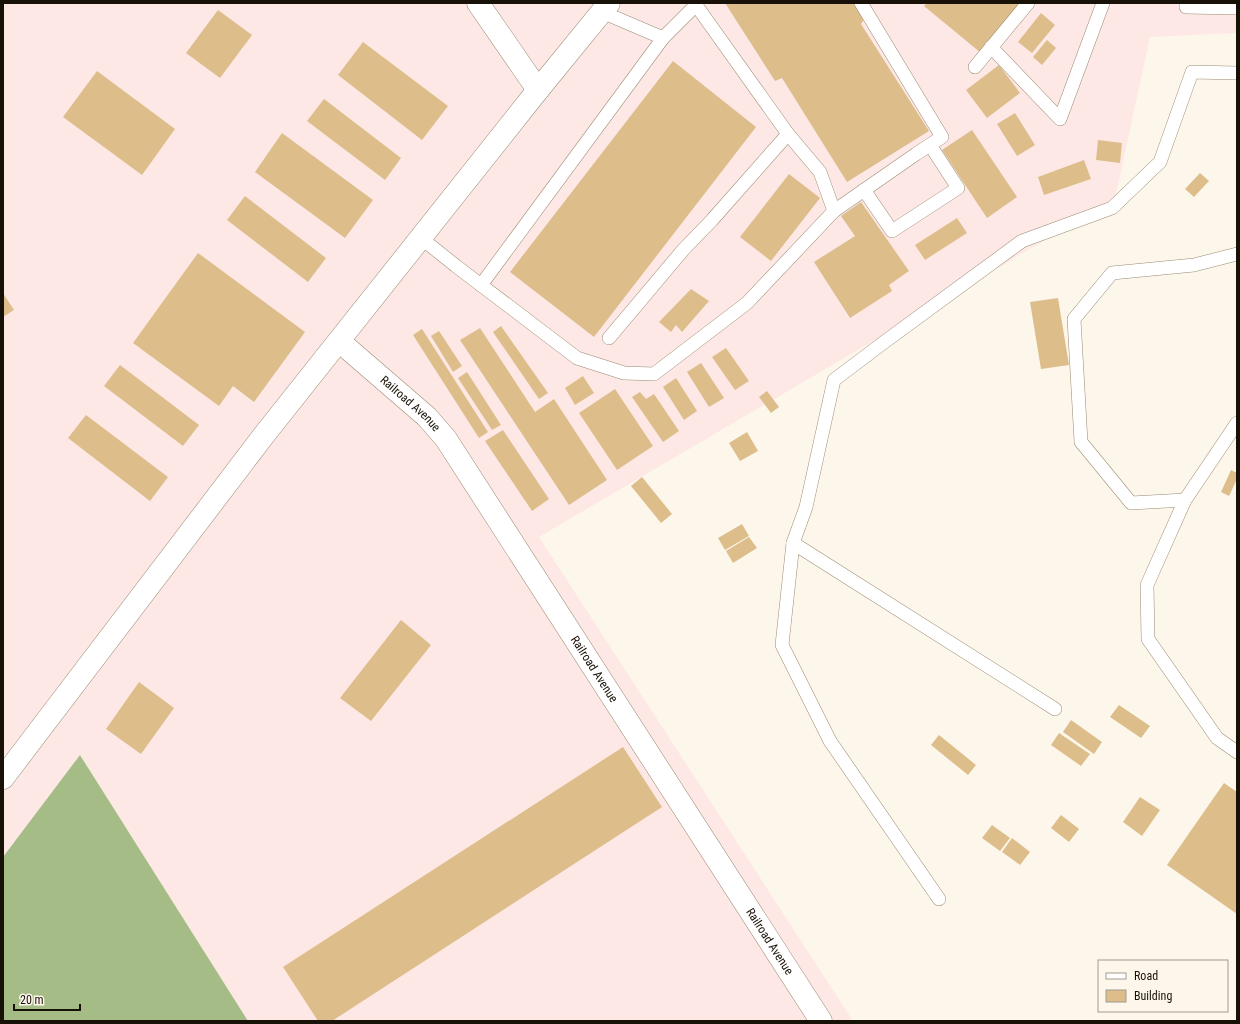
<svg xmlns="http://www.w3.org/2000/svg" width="1240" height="1024" font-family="'Roboto Condensed',sans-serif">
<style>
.industrial{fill:#fde8e6}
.forest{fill:#a6bc87}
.building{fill:#ddbe8b}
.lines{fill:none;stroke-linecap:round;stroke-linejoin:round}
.lane-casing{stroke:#9b8b72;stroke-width:14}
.street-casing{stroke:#9b8b72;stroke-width:23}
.secondary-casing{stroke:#9b8b72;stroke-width:23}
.lane{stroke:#fff;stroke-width:13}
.street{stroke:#fff;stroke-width:22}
.secondary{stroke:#fff;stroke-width:22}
.labels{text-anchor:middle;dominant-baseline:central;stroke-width:3;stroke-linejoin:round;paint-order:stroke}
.street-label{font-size:12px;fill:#171107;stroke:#fdf7eb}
</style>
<rect width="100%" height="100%" fill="#fdf7eb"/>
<path class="industrial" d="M3,3H1237V33L1150,37L1115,199L539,537L853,1021H248L81,756L3,857Z"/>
<path class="forest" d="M80,755L248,1021H3V857Z"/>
<g class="building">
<path d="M725,3H856L865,18L861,24L929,131L847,182L782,78L775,81Z"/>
<path d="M927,3H1022L981,53L924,6Z"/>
<path d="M218,10L252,35L220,78L186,53Z"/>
<path d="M1041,13L1055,25L1032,53L1018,42Z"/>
<path d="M1047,40L1056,48L1042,65L1033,57Z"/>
<path d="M363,42L448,106L422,140L338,75Z"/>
<path d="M673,61L756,127L594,337L510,272Z"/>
<path d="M999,65L1020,93L987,118L966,90Z"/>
<path d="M97,71L175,129L142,175L63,117Z"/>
<path d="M324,99L401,158L385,180L307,121Z"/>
<path d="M1015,113L1035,145L1017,156L997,124Z"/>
<path d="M972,130L1017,197L987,218L942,150Z"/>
<path d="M282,133L373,200L345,238L255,172Z"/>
<path d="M1098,140L1122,143L1120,163L1096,160Z"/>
<path d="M1084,160L1091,179L1044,195L1038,177Z"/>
<path d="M1200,173L1209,181L1194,197L1185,189Z"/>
<path d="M789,174L820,198L771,261L740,237Z"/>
<path d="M245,196L326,258L308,282L227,220Z"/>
<path d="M861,202L909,271L889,285L892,291L850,318L814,262L855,236L841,216Z"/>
<path d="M957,218L967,233L925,260L915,245Z"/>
<path d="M198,253L305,332L254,402L233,386L219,406L133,343Z"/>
<path d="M691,289L709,301L682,332L676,325L671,332L659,322Z"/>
<path d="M3,293L14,310L3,317Z"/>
<path d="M1058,298L1069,365L1041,369L1030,302Z"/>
<path d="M501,326L548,393L539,399L493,332Z"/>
<path d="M480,328L535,412L554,399L607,480L569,505L460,340Z"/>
<path d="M422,329L488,432L479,438L413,335Z"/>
<path d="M439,331L462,366L453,372L431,336Z"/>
<path d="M726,348L749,381L735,390L712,357Z"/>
<path d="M701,363L724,398L709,407L687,372Z"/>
<path d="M120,365L199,425L183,446L104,386Z"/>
<path d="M467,372L501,425L492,430L458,378Z"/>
<path d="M583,376L594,393L575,405L565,388Z"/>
<path d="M676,378L697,411L684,420L663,387Z"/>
<path d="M615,389L653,446L617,470L579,413Z"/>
<path d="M767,391L779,407L771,413L759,397Z"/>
<path d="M640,392L646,399L654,394L679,431L663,442L632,397Z"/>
<path d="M86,415L168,477L150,501L68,438Z"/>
<path d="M503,430L549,499L532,511L485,441Z"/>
<path d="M747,432L758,451L740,461L729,443Z"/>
<path d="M1231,470L1237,473V479L1229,496L1221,492Z"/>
<path d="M642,477L672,514L661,523L631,486Z"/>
<path d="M742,524L749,536L725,550L718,538Z"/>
<path d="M749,537L757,548L733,563L726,551Z"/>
<path d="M401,620L431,645L371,721L340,698Z"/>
<path d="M139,682L174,708L141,754L106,729Z"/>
<path d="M1119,705L1150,726L1141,738L1110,717Z"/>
<path d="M1071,720L1102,742L1094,754L1063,732Z"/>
<path d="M1059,733L1090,754L1081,766L1051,745Z"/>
<path d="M939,735L976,765L968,775L931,745Z"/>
<path d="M623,747L662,807L332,1021H318L283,967Z"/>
<path d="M1224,783L1237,792V914L1167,865Z"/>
<path d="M1140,797L1160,810L1142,836L1123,822Z"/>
<path d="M1061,815L1079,829L1069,842L1051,828Z"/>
<path d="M992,825L1010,838L1000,851L982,838Z"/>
<path d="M1012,838L1030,852L1020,865L1002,852Z"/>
</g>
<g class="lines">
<defs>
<g id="lane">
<path d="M1186,3V7L1237,8"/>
<path d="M991,47L1060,119L1103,3"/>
<path d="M975,67L1028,3"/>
<path d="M864,190L892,231L958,188L930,145"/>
<path d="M834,211L916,154L942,137L861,3"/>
<path d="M421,238L456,266L577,358L624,373L654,374L747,303L834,211L820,172L788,134L696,5L663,38L602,12"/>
<path d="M1237,254L1194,265L1112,273L1074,319L1081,442L1131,503L1185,500L1237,423"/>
<path d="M481,285L663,38"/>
<path d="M609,338L683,250L712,220L788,134"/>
<path d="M1185,500L1147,585L1148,639L1217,738L1237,752"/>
<path d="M793,543L1055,709"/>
<path d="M939,899L830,741L782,645L793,543L806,507L834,380L883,343L1022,241L1112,208L1160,162L1192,72L1237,73"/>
</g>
<g id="street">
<path d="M478,3L538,90"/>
<path id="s1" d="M339,341L427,417L446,439L821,1021"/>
</g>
<path id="secondary" d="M3,778L264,435L538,90L609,3"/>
</defs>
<use href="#lane" class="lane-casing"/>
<use href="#street" class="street-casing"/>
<use href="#secondary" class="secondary-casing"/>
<use href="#lane" class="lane"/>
<use href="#street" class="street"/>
<use href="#secondary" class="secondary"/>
</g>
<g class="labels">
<g class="street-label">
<text stroke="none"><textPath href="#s1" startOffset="95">Railroad Avenue</textPath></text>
<text stroke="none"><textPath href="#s1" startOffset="419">Railroad Avenue</textPath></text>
<text stroke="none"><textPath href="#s1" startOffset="743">Railroad Avenue</textPath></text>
</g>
</g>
<rect width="1240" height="1024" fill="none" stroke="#171107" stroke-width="8"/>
<rect x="1098" y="960" width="130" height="52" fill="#fdf7eb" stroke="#a19b90"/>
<rect x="1106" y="973" width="20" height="6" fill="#ffffff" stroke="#a19b90"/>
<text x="1134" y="980" font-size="12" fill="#171107">Road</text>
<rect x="1106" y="990" width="20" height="12" fill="#ddbe8b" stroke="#a19b90"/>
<text x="1134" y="1000" font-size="12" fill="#171107">Building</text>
<path d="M14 1004v6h66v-6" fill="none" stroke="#171107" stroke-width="2"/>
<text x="20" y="1004" font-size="12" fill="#171107" stroke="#fdf7eb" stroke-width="3" paint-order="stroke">20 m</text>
</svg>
